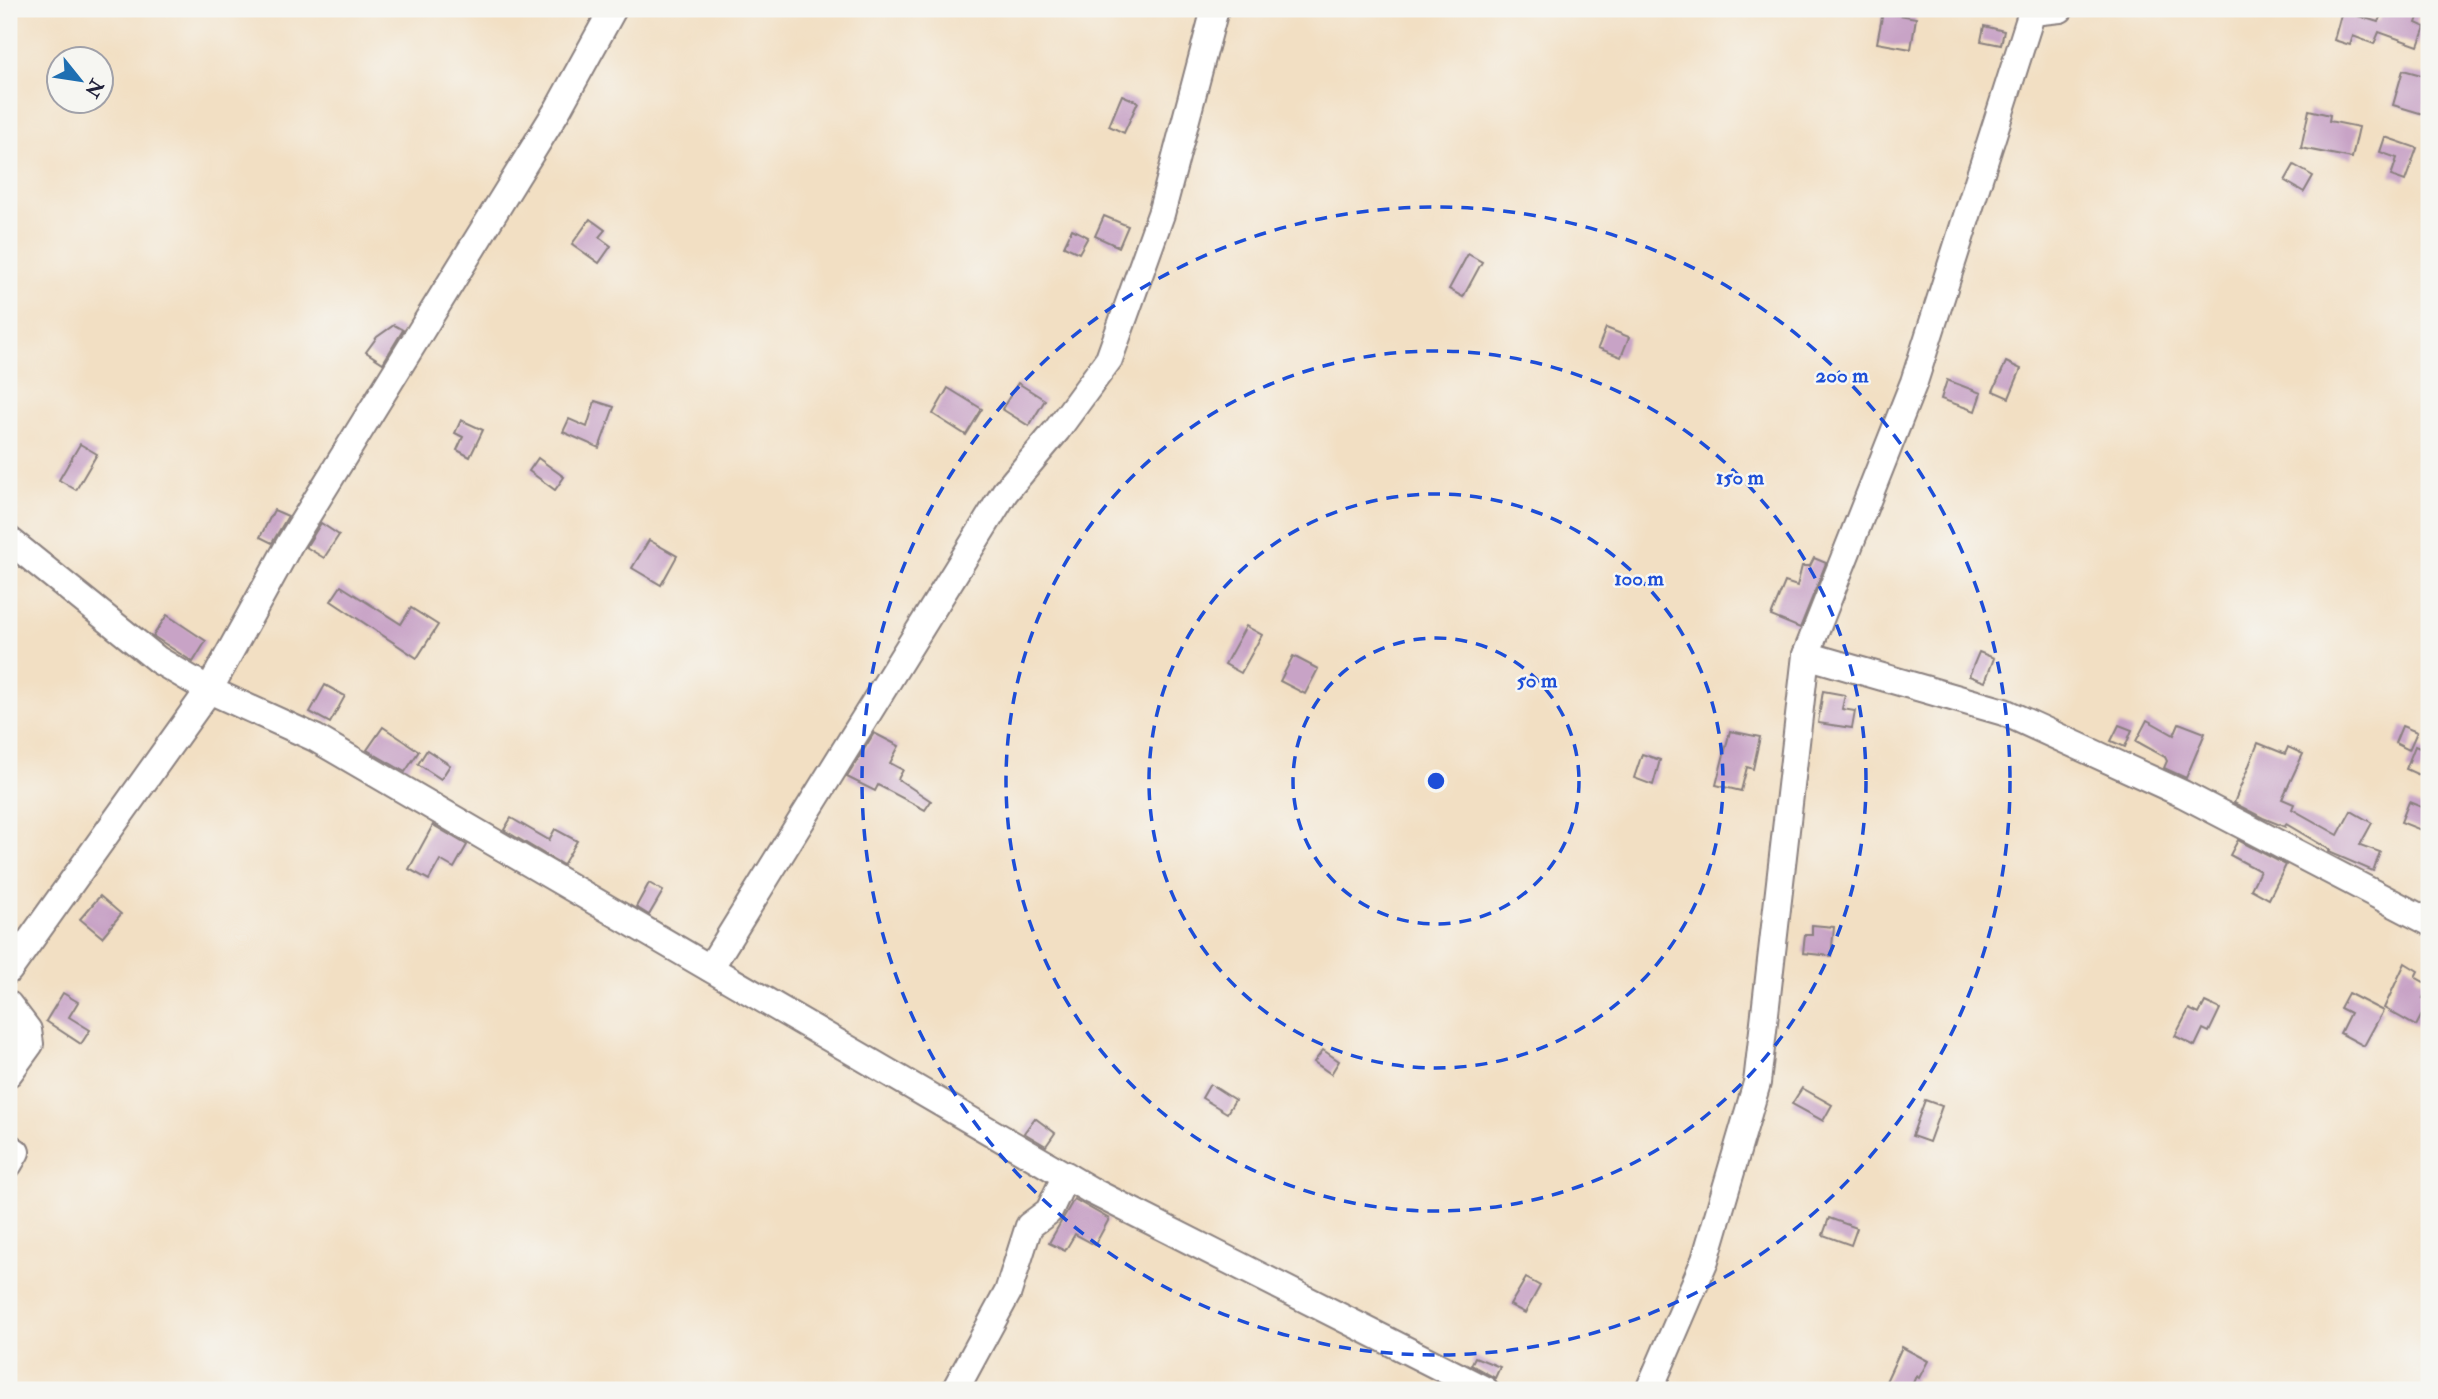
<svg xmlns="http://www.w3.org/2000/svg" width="2438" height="1399" font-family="'IM FELL Double Pica',serif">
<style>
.building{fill:#c8a3c6}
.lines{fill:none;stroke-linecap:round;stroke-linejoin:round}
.minor-casing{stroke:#8a807f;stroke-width:30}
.minor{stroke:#fff;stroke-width:26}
.ring{fill:none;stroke:#1d4ed8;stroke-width:3.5;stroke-dasharray:12 9}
.centre{fill:#1d4ed8;stroke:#f6f6f2;stroke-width:3.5}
.ring-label{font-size:21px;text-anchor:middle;font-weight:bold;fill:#1d4ed8;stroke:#f6f6f2;stroke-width:5;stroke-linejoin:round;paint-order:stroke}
</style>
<rect width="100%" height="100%" fill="#f6f6f2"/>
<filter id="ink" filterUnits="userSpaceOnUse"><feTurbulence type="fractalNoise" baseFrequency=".0143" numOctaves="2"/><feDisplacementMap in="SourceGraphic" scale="14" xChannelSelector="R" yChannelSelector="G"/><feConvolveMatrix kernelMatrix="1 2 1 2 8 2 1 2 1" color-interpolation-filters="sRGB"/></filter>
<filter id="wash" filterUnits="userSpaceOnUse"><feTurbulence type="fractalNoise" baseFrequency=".00686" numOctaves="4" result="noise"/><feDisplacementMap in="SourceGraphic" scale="28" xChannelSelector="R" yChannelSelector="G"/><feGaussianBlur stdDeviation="1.57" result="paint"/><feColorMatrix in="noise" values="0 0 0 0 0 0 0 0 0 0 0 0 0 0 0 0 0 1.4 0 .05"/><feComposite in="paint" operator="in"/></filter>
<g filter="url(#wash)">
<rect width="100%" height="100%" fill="#f2dfc3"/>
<g id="blocks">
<g class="building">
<path d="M2384,9H2421L2416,23L2425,27L2418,46L2379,32L2374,44L2353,36L2350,45L2334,40L2342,11L2378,22Z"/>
<path d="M1883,12L1916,18L1911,49L1877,43Z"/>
<path d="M1984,26L2004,31L2001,45L1981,41Z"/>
<path d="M2403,70L2429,77L2423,114L2393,105Z"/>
<path d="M1122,95L1138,102L1124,133L1109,126Z"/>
<path d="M2309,110L2330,115L2329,121L2359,127L2352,158L2301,148Z"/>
<path d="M2385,137L2417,148L2405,181L2391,176L2397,158L2380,152Z"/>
<path d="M2294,165L2313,176L2304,192L2285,181Z"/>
<path d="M1104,216L1128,226L1119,247L1095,236Z"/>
<path d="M590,219L605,230L599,237L611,246L599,263L572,244Z"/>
<path d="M1072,229L1088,237L1079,253L1064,246Z"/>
<path d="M1468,254L1482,262L1463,297L1449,289Z"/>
<path d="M394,325L403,330L383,363L366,352L377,337Z"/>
<path d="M1606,328L1629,337L1621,357L1598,348Z"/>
<path d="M2006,362L2021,369L2009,398L1993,391Z"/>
<path d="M1947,380L1981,393L1975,411L1941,399Z"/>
<path d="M1018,383L1045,400L1029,426L1002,409Z"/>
<path d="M948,388L982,409L966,435L933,414Z"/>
<path d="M595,401L614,407L599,448L563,432L569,419L587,427Z"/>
<path d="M461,420L483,430L470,457L457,450L463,437L455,433Z"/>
<path d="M80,444L97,454L76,490L59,480Z"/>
<path d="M538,458L564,477L555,490L529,471Z"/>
<path d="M274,510L288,516L272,543L260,537Z"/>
<path d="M321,523L339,535L324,558L306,547Z"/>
<path d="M649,540L677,556L661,585L632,568Z"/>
<path d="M1814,558L1826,563L1800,628L1771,616L1785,582L1797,586L1802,566H1810Z"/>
<path d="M341,586L401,624L411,608L438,625L417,658L331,601Z"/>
<path d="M167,615L206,641L193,662L153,636Z"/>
<path d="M1246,626L1262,635L1241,673L1225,664Z"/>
<path d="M1979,652L1994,658L1985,682L1969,676Z"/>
<path d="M1293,656L1318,669L1305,694L1280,681Z"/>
<path d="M325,685L345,696L330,723L310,712Z"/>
<path d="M1823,691L1845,695L1842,709L1855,711L1852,728L1818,723Z"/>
<path d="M2147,720L2174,735L2179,723L2205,733L2186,778L2164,768L2167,761L2165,757L2136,741Z"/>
<path d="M2119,725L2132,730L2125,747L2111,741Z"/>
<path d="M2402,726L2417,732L2409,750L2395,743Z"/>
<path d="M383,727L419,751L405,772L367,750Z"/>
<path d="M1730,731L1760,737L1753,769L1747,767L1741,791L1716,785Z"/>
<path d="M874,733L899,746L890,763L903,770L898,779L931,801L925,810L878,785L875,791L847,777Z"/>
<path d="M2258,743L2285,754L2288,747L2303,754L2282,799L2294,804L2292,809L2338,835L2351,811L2372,823L2360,845L2380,852L2373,871L2329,852L2330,850L2286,824L2285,827L2263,818L2234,803Z"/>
<path d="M2415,746L2429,752V767L2423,765L2419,775L2406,769Z"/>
<path d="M427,750L450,765L441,779L418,764Z"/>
<path d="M1642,754L1660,760L1653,785L1634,778Z"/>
<path d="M2409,802L2429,810L2421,830L2401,822Z"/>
<path d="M511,818L549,840L555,829L577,841L563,865L504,830Z"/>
<path d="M433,825L467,845L454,868L440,860L429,880L409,869Z"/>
<path d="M2238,840L2286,865L2269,899L2251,889L2260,871L2230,855Z"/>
<path d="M649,883L663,891L649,915L636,907Z"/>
<path d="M100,896L121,914L102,937L80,919Z"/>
<path d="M1812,925L1834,927L1831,956L1803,953L1805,935H1812Z"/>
<path d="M2405,963L2418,971L2415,977L2429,985L2423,998L2429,1001L2416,1026L2384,1008Z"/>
<path d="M63,993L78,1002L69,1017L90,1030L81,1044L46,1021Z"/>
<path d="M2348,993L2383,1011L2364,1046L2340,1033L2350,1013L2340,1008Z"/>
<path d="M2205,1002L2220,1009L2209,1032L2203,1029L2195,1046L2175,1036L2189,1009L2199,1014Z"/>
<path d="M1323,1050L1339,1061L1331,1074L1314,1062Z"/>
<path d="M1210,1084L1235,1100L1227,1113L1202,1098Z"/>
<path d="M1802,1088L1832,1105L1823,1121L1792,1104Z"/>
<path d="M1925,1100L1942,1106L1929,1142L1912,1136Z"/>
<path d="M1035,1118L1055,1133L1046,1146L1024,1133Z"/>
<path d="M1074,1199L1109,1219L1095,1245L1075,1234L1065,1251L1049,1243Z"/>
<path d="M1829,1218L1857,1228L1851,1245L1823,1235Z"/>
<path d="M1526,1278L1540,1286L1525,1313L1510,1305Z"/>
<path d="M1902,1347L1928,1361L1919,1378L1916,1376L1910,1390H1882Z"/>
<path d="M1475,1357L1500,1367L1495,1378L1471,1365Z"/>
</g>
</g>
</g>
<g filter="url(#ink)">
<use href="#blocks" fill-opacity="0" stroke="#8a807f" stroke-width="2"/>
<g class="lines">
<defs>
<g id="minor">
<path d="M9,540L158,660L209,690L315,738L1092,1191L1485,1390"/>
<path d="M1806,655L2004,712L2183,794L2429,922"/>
<path d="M710,968L1005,492L1057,430L1109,359L1161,214L1215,9"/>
<path d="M9,970L209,690L290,543L558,109L613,9"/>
<path d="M9,1005L28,1030L30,1044L9,1073"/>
<path d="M9,1147L16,1152L9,1164"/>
<path d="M955,1390L1008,1292L1029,1226L1049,1211L1066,1175"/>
<path d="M1649,1390L1705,1260L1757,1083L1806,655L1914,382L2032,12L2060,9"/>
</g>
</defs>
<use href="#minor" class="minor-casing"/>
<use href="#minor" class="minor"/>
</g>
</g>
<g class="ring">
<circle cx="1436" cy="781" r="143"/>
<circle cx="1436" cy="781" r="287"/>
<circle cx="1436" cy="781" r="430"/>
<circle cx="1436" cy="781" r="574"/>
</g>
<circle cx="1436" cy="781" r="10" class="centre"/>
<g class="ring-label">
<text x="1842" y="382">200 m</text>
<text x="1740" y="484">150 m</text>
<text x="1639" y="585">100 m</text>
<text x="1537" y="687">50 m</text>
</g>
<rect width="2438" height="1399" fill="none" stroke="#f6f6f2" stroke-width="35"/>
<g transform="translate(80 80) rotate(120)"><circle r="33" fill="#f6f6f2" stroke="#a1a1a9" stroke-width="2"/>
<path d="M0-5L12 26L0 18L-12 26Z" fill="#1f6fb2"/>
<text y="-10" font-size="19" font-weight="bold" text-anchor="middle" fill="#22223b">N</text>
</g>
</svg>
